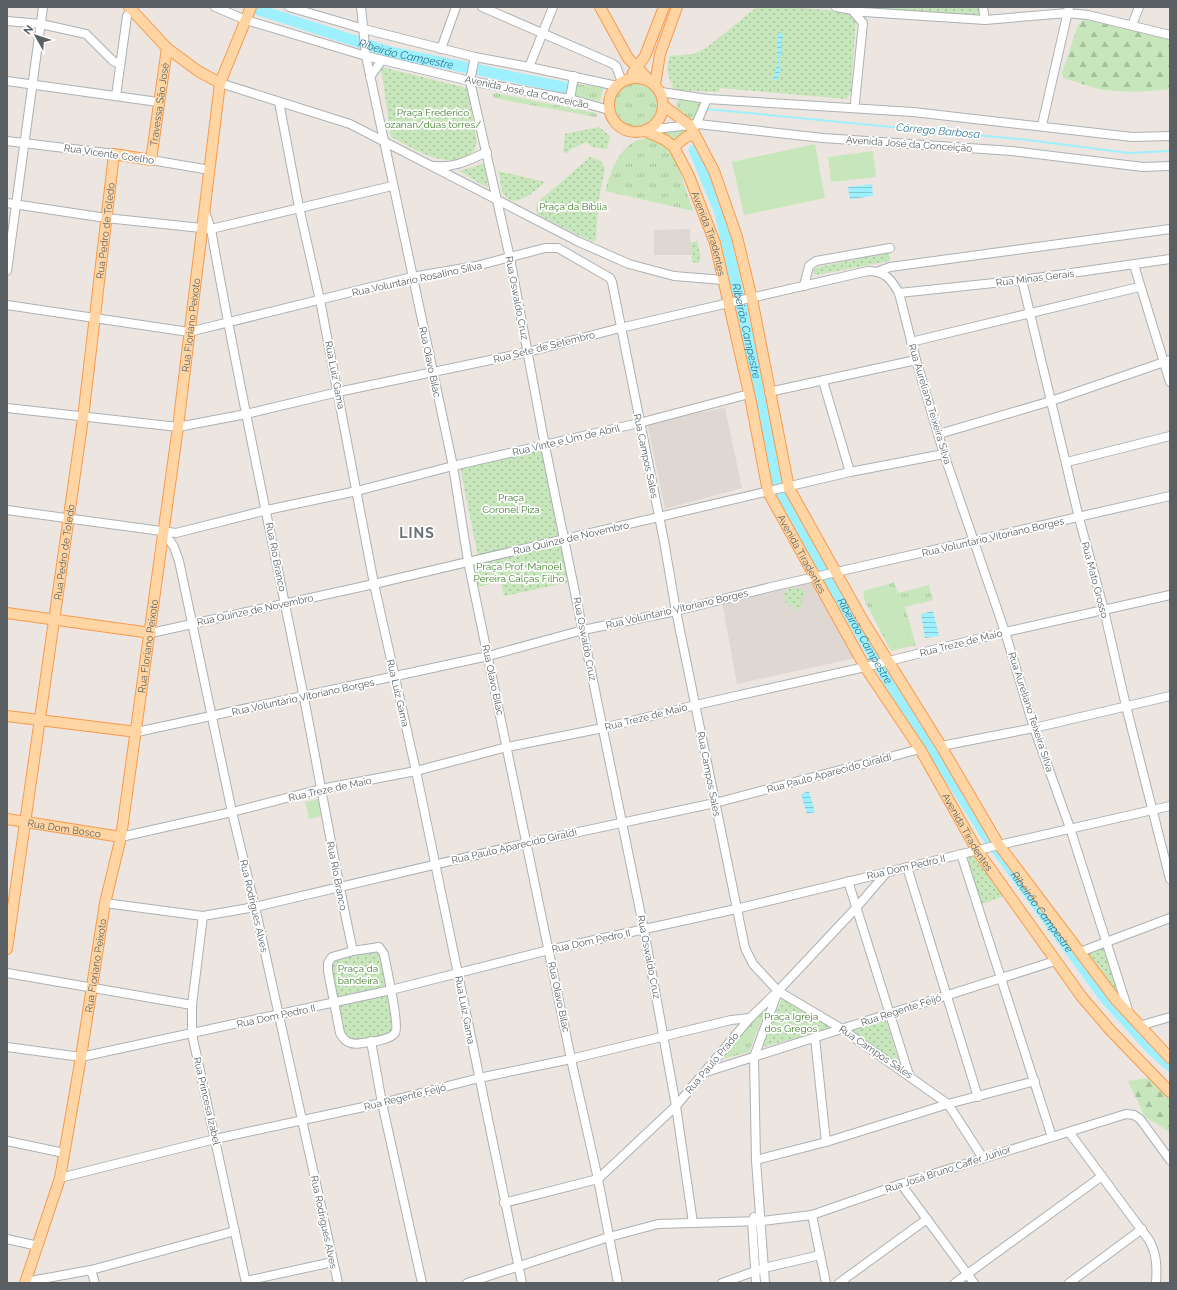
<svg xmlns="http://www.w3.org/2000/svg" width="1177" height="1290" font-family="Raleway,sans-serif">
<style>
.education{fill:#dfd7d1}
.grass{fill:url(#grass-tufts)}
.forest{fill:url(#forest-firs)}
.park{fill:url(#park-dots)}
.pitch{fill:#c7e6bb}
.water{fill:url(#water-rules)}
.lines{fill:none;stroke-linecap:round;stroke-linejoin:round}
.stream{stroke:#9ef0ff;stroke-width:2}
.river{stroke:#9ef0ff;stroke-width:11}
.minor-casing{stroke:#acb1b4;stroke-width:10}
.major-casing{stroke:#f8994e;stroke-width:12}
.minor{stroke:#fff;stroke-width:8}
.major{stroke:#ffd6a3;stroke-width:10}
.labels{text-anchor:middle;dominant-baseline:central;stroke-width:3.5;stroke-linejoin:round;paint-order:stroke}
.street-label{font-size:10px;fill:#595f62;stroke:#fff}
.park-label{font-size:10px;fill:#43832f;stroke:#fff}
.water-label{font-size:11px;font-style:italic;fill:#2e7a90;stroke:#fff}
.district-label{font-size:14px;font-weight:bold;letter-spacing:1px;fill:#6a7274;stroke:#fff}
</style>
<defs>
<pattern id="grass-tufts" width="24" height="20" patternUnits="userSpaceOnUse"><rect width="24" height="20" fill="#c7e6bb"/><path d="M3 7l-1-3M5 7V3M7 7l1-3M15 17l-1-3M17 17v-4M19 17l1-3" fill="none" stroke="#a5be9b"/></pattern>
<pattern id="forest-firs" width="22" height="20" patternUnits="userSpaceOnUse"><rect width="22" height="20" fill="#c7e6bb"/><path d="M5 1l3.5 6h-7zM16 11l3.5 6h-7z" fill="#a5be9b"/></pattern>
<pattern id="park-dots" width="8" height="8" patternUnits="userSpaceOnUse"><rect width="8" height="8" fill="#c7e6bb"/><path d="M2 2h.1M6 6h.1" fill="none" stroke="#a5be9b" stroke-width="1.8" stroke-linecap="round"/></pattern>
<pattern id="water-rules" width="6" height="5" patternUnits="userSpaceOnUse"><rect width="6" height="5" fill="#9ef0ff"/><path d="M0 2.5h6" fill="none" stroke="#84c6d2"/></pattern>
</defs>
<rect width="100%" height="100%" fill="#ede6e0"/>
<g class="education">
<path d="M690,229L691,255H654V230Z"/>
<path d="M725,408L742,488L665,509L647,422Z"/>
<path d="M813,582L856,658L737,684L722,602Z"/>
</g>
<g class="grass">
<circle cx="637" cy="105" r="23"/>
<path d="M577,84L603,88L600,101L575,97Z"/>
<path d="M495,93L596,113L597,116L595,117L494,98L492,95Z"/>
<path d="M681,98L702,99L698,122H692L677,108V102Z"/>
<path d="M686,128L689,134L674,143L660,133Z"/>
<path d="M648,138L664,146L674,154L693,211L605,191C611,169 621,140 648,138Z"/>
<path d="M894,582L898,593L929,585L933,600L919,604L918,603L905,607L916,645L891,651L865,602L888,596L885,585Z"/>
<path d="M767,1006L749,1052L715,1061Z"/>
</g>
<g class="forest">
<path d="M1085,19L1170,39V89C1147,92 1122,93 1099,89C1087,86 1075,81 1063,78L1062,73L1078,25Z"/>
<path d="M1148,1078L1170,1099V1132L1145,1117L1128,1081Z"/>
</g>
<g class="park">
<path d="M757,7H790L849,12L856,18L851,91L847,99L720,88L719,92L674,90L667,71L669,56L694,54L706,48Z"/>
<path d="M855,7H980L981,16H972Z"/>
<path d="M381,67L467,88L477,141L474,151C450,174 414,148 391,137Z"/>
<path d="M599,127L610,136L607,149L593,147L586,142L569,150L568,153L563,152L565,134Z"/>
<path d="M590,157L601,161L605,168L598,205L596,240L592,242L538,215L536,209L538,202Z"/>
<path d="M484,162L488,188L459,171L480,165Z"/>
<path d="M498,171L545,182C537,189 513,213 503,193C501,187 500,178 498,171Z"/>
<path d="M697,241L701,257L699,263L692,262L690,243Z"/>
<path d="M889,252L890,261L816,275L813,273L815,268Z"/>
<path d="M544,449L563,538L478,556L460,467Z"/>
<path d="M561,544L569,582L504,596L501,582L476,587L472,561Z"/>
<path d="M789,588L803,589L806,596L802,598V609L797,611L796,607L788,605L784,598L785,592Z"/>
<path d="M973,855L975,856L1003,893L1002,897L982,904L967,861L968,858Z"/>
<path d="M379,948L390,990L335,1002L330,960Z"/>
<path d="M1103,948L1120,995L1086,953Z"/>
<path d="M390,991L396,1031L365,1042L344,1038L336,1004Z"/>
<path d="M782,998L834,1028L763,1047Z"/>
<path d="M886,1020L900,1065L852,1030Z"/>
</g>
<g class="pitch">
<path d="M815,144L825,198L744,215L732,162Z"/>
<path d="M873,151L876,177L831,182L828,157Z"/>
<path d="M885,585L888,596L865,602L863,591Z"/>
<path d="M899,600L910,644L890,648L875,607Z"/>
<path d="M318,799L322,816L309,819L305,802Z"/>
</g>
<g class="water">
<path d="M779,32L782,33L783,36L781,39C782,45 780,50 782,56L779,58V66L781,69L777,80H773L777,65V44Z"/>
<path d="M872,184L873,196L850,199L848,187Z"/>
<path d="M933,611L939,636L925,638L921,614Z"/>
<path d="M809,791L815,812L807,814L801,794Z"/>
</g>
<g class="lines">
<path class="stream" d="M706,109L1028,140L1129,153L1170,151"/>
<g class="river">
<path id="s1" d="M249,7L390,52L567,88"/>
<path id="s2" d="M694,150L720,213L757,377L774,471L783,500L883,672L984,832L1104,997L1153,1051L1170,1066"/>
</g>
<defs>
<g id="minor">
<path d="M215,7L246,20L366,56L470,81L570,99L609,110"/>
<path d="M289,7L364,29L475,57L529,67L617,86"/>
<path d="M361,7L366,56L453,466L468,561L571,1059L598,1179L618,1283"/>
<path d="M482,7L611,63L616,66L622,82"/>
<path d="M836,7L864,12L985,20L1067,13L1088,15L1170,35"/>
<path d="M983,7L985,20"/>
<path d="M852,10L863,23L855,102"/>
<path d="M7,21L41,24L86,34L113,61L120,64"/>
<path d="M1132,25L1139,7"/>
<path d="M441,49L456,7"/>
<path d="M475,57L470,81L472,90L510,258L545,446L644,930L676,1106L693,1223"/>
<path d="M529,67L553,7"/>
<path d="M370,77L382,60"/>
<path d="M7,81L158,102"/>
<path d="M220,83L350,124L579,242L629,264L674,276L723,280"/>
<path d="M661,92L707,99L913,112L1132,137L1170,136"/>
<path d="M116,96L127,16L132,10"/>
<path d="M570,99L574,76"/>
<path d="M279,102L299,207L320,300L374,584L416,771L522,1283"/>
<path d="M1042,125L1069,7"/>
<path d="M695,127L707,99"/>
<path d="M648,130L698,124L823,138L1012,151L1143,167L1170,166"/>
<path d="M7,141L114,154"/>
<path d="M151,160L210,170"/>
<path d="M435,166C455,168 469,160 487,152"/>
<path d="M7,203L106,218L211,229L392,186"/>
<path d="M205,212L211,229C238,384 272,538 303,693C320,779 334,865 353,951"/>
<path d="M1134,265L1170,382"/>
<path d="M7,271L43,7"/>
<path d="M879,271L890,267L1170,229"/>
<path d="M1022,280L1079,518L1104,610L1126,706L1170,879"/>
<path d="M804,286L809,266L816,261L890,248"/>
<path d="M899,293L1022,280L1170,259"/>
<path d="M7,305L189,332L412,277L476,266L545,248H558L610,278L612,282L664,541L676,611L745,948L753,964L778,991L842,1029L948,1104L983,1158"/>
<path d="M911,342L1139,287"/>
<path d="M823,381L850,472"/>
<path d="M769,392L916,360"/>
<path d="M7,408L178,427L246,414L338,392L528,352L620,328L868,271C885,271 891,279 899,293L916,360L944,454L1005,632L1034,728L1070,828L1129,1013"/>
<path d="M939,434L1051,401L1170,360"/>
<path d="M1067,462L1170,436"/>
<path d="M7,510L176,533L267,510L357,491L453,466L639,423L749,394"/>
<path d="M164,532L174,547L179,561L232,812L255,907L338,1283"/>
<path d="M151,633L374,584L850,472L944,454"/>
<path d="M137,732L488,656L583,630L676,611L771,587L1170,496"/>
<path d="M941,746L1034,728L1170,696"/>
<path d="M121,837L232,812L321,789L416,771L507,747L603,728L696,705L865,667L1005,632L1170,595"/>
<path d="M961,854L1052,1137"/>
<path d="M907,867L978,1097"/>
<path d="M848,881L909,1075"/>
<path d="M105,903L203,916L255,907L527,843L715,803L920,749"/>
<path d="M203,916L192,1005V1034L246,1283"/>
<path d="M379,947L384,954C386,966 400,1027 395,1033C390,1040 371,1042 363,1043C352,1045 345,1043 340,1033L328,971V963L332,957L353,951Z"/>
<path d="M1080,952L1170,918"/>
<path d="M7,973L192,1005"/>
<path d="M1139,1026L1170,1017"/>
<path d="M815,1038L826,1142"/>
<path d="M371,1041L382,1103L422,1283"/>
<path d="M7,1047L81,1057L391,990L549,950L736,909L999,845L1170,806"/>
<path d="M703,1073L1055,961"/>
<path d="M1069,1132L1149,1240C1157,1254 1157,1268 1156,1283"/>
<path d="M7,1141L64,1153"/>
<path d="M756,1160L826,1142L948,1104L1035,1081"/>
<path d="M60,1178L215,1139L382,1103L479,1078L571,1059L731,1020L750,1018"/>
<path d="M901,1184L974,1283"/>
<path d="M504,1203L598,1179L676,1106L750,1018L778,991L856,908L887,872"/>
<path d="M812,1215L826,1283"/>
<path d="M754,1217L752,1221L756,1283"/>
<path d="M7,1239L38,1246"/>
<path d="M91,1270L95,1283"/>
<path d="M246,1281L333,1262"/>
<path d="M25,1282L91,1270L235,1231"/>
<path d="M467,1283L609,1237L658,1224L762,1221L812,1215L901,1184L1126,1114L1134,1115L1140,1119L1170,1160"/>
<path d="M722,1283L764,1268L820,1255"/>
<path d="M765,1283L756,1160L754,1057L777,994"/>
<path d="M839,1283L927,1219"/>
<path d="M955,1283L1102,1176"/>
<path d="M1069,1283L1142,1229"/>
</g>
<g id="major">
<path d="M129,7L167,48L198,71L220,83"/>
<path d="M600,7L628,58L649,80"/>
<path d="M633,73L645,56L664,7"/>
<circle cx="636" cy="105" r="27"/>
<path d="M655,85L660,54L677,7"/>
<path d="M664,106L689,125L693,131L714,171L737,237L752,299L789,488L862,619L941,746L999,845L1116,1000L1170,1058"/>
<path id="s3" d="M645,131L665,140L674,147L689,176L715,243L751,402L768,492L865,667L920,749L977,850L1081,996L1111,1031L1170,1092"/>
<path d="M674,147L686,137L695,135"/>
<path d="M7,613L151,633"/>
<path d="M7,716L137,732"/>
<path id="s4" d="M7,819L121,837"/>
<path id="s5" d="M7,949L83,418L114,154L151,160L167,48"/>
<path id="s6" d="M25,1283L60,1178L81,1057L105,903L121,837L178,427L220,83L251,7"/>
</g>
</defs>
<use href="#minor" class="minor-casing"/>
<use href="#major" class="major-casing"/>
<use href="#minor" class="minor"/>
<use href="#major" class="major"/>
</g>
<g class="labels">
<g class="street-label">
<text transform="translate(527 92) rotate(12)">Avenida José da Conceição</text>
<text stroke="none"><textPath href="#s5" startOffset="896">Travessa São José</textPath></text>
<text transform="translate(909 144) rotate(4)">Avenida José da Conceição</text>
<text transform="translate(109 154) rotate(8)">Rua Vicente Coelho</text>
<text stroke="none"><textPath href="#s5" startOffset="725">Rua Pedro de Toledo</textPath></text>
<text stroke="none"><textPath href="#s3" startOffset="127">Avenida Tiradentes</textPath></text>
<text transform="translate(1035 278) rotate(-7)">Rua Minas Gerais</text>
<text transform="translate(417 279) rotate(-12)">Rua Voluntário Rosalino Silva</text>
<text transform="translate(517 298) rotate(79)">Rua Oswaldo Cruz</text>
<text stroke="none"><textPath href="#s6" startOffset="974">Rua Floriano Peixoto</textPath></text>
<text transform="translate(544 347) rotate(-14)">Rua Sete de Setembro</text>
<text transform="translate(430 362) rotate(78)">Rua Olavo Bilac</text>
<text transform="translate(335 375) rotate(79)">Rua Luiz Gama</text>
<text transform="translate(930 404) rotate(73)">Rua Aureliano Teixeira Silva</text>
<text transform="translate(566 440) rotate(-13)">Rua Vinte e Um de Abril</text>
<text transform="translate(646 456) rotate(78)">Rua Campos Sales</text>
<text transform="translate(993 537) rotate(-13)">Rua Voluntário Vitoriano Borges</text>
<text transform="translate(571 538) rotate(-13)">Rua Quinze de Novembro</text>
<text stroke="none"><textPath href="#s5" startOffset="401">Rua Pedro de Toledo</textPath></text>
<text stroke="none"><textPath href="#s3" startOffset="463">Avenida Tiradentes</textPath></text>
<text transform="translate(276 557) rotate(79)">Rua Rio Branco</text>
<text transform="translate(1095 580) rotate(75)">Rua Mato Grosso</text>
<text transform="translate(677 609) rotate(-13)">Rua Voluntário Vitoriano Borges</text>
<text transform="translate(255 610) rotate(-12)">Rua Quinze de Novembro</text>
<text transform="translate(585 639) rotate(79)">Rua Oswaldo Cruz</text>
<text transform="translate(961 643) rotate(-14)">Rua Treze de Maio</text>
<text stroke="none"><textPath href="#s6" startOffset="650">Rua Floriano Peixoto</textPath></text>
<text transform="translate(493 680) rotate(78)">Rua Olavo Bilac</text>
<text transform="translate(398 693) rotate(77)">Rua Luiz Gama</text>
<text transform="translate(303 697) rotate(-12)">Rua Voluntário Vitoriano Borges</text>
<text transform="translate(1031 712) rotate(72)">Rua Aureliano Teixeira Silva</text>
<text transform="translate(646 717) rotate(-14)">Rua Treze de Maio</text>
<text transform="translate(829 773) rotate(-15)">Rua Paulo Aparecido Giraldi</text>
<text transform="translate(709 774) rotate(79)">Rua Campos Sales</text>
<text transform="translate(330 789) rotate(-12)">Rua Treze de Maio</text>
<text stroke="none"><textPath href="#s4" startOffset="58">Rua Dom Bosco</textPath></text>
<text stroke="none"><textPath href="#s3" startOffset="787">Avenida Tiradentes</textPath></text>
<text transform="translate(514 846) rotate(-13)">Rua Paulo Aparecido Giraldi</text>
<text transform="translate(906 867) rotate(-13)">Rua Dom Pedro II</text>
<text transform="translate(337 876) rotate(79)">Rua Rio Branco</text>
<text transform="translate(254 906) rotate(77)">Rua Rodrigues Alves</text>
<text transform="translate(591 941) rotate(-12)">Rua Dom Pedro II</text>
<text transform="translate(649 957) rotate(79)">Rua Oswaldo Cruz</text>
<text stroke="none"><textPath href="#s6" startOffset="326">Rua Floriano Peixoto</textPath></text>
<text transform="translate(559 997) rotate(78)">Rua Olavo Bilac</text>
<text transform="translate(465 1010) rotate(79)">Rua Luiz Gama</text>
<text transform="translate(901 1010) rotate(-18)">Rua Regente Feijó</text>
<text transform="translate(276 1016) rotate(-12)">Rua Dom Pedro II</text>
<text transform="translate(876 1052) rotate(34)">Rua Campos Sales</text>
<text transform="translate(712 1063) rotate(-50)">Rua Paulo Prado</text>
<text transform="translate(405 1097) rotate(-14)">Rua Regente Feijó</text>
<text transform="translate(207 1101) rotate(77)">Rua Princesa Izabel</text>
<text transform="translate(948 1169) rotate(-18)">Rua Josá Bruno Caffer Júnior</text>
<text transform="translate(324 1222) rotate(78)">Rua Rodrigues Alves</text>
</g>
<g class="park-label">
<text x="433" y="112">Praça Frederico<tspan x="433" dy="12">ozanan/duas torres/</tspan></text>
<text x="573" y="206">Praça da Bíblia</text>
<text x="511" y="497">Praça<tspan x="511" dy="12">Coronel Piza</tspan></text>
<text x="519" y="566">Praça Prof. Manoel<tspan x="519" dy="12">Pereira Calças Filho</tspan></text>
<text x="358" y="968">Praça da<tspan x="358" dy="12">bandeira</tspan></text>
<text x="791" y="1016">Praça Igreja<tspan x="791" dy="12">dos Gregos</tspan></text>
</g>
<g class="water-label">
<text stroke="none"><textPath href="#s1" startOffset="164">Ribeirão Campestre</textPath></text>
<text transform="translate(938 131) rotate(5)">Córrego Barbosa</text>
<text stroke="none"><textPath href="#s2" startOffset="189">Ribeirão Campestre</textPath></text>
<text stroke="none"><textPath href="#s2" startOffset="525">Ribeirão Campestre</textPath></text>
<text stroke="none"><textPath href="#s2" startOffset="849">Ribeirão Campestre</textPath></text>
</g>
<g class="district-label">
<text x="417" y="533">LINS</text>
</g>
</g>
<rect width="1177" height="1290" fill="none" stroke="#595f62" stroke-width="16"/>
<g transform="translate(36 36) rotate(309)" stroke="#ffffff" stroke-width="3" paint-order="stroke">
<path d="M0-3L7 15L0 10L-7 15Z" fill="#595f62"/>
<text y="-6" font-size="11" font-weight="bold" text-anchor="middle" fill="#595f62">N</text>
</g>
</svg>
